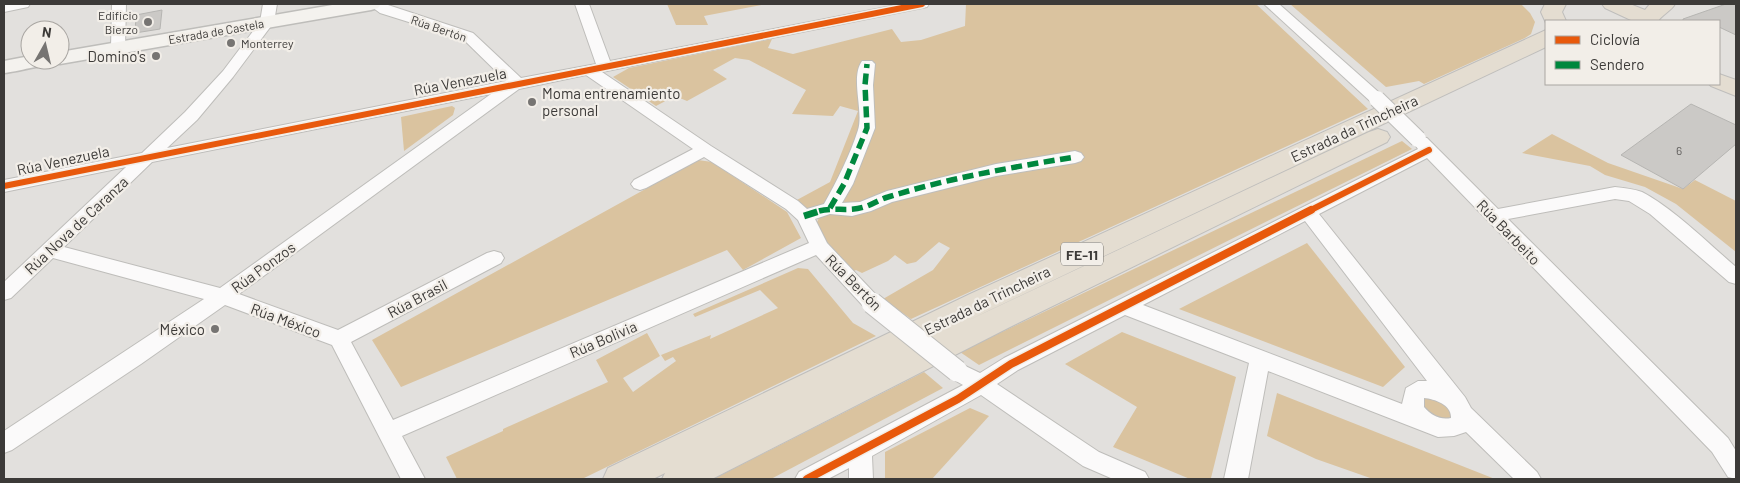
<svg xmlns="http://www.w3.org/2000/svg" width="1740" height="483" font-family="Barlow,sans-serif">
<style>
.green{fill:#dac39f}
.building{fill:#cbc9c6;stroke:#b6b5b2}
.lines{fill:none;stroke-linecap:round;stroke-linejoin:round}
.street-casing{stroke:#bebdba;stroke-width:2}
.secondary-casing{stroke:#bebdba;stroke-width:3}
.highway-casing{stroke:#bfbebc;stroke-width:2}
.street{fill:#fbfafa;fill-rule:evenodd}
.secondary{fill:#f4f2ee;fill-rule:evenodd}
.highway{fill:#e4ddd1;fill-rule:evenodd}
.street-bridge-far1-casing{stroke:#bebdba;stroke-width:18;stroke-linecap:butt}
.street-bridge-casing{stroke:#bebdba;stroke-width:23;stroke-linecap:butt}
.street-bridge-far1{stroke:#fbfafa;stroke-width:16}
.street-bridge{stroke:#fbfafa;stroke-width:21}
.quiet-far1{stroke:#00873e;stroke-width:5.5;stroke-dasharray:11 5.5;stroke-linecap:butt}
.quiet{stroke:#00873e;stroke-width:7;stroke-dasharray:14 7;stroke-linecap:butt}
.cycleway-far1-casing{stroke:#f2eee8;stroke-width:9}
.cycleway-casing{stroke:#f2eee8;stroke-width:11}
.cycleway-far1{stroke:#e8590c;stroke-width:6}
.cycleway{stroke:#e8590c;stroke-width:8}
.poi-dot{fill:#767472;stroke:#f2eee8;stroke-width:2}
.labels{text-anchor:middle;dominant-baseline:central;stroke-width:4.5;stroke-linejoin:round;paint-order:stroke}
.far-poi-label{font-size:12px;fill:#3c3a38;stroke:#f2eee8;text-anchor:end}
.far-street-label{font-size:12px;fill:#3c3a38;stroke:#f2eee8}
.number-label{font-size:12px;fill:#605e5c}
.shield{fill:#f2eee8;stroke:#73706d;stroke-width:1}
.shield-label{font-size:14px;font-weight:bold;fill:#3c3a38}
.poi-label{font-size:15px;fill:#3c3a38;stroke:#f2eee8;text-anchor:end}
.street-label{font-size:15px;fill:#3c3a38;stroke:#f2eee8}
</style>
<rect width="100%" height="100%" fill="#e2e0dd"/>
<g class="green">
<path d="M667,4H766L704,16L708,25H676Z"/>
<path d="M966,4H1256L1368,109L911,319L883,299L933,270L950,248L939,242L916,262L907,264L895,255L888,261L862,273L856,270L850,273L815,226L820,216L795,201L830,182L858,111L840,106L833,116L792,114L806,90L749,60L735,58L713,70L727,79L687,101L675,96L656,106L613,77L629,68L772,39L768,48L793,54L892,29L901,42L921,40L965,26Z"/>
<path d="M1290,4H1521L1530,13L1535,22L1531,34L1525,38L1424,84L1419,81L1386,87Z"/>
<path d="M452,106L455,108L453,115L404,151L401,117Z"/>
<path d="M1552,134L1608,163L1683,189L1695,180L1736,201V252L1676,204L1645,187L1605,175L1590,166L1522,153Z"/>
<path d="M1402,141L1412,149L979,365L960,352Z"/>
<path d="M698,160L712,162L787,212L801,238L743,270L727,250L401,387L372,340Z"/>
<path d="M1307,243L1405,367L1383,387L1179,309Z"/>
<path d="M798,268L808,269L853,323L876,336L582,479H457L446,457L503,431V429L608,382L596,360L647,333L660,356L623,378L633,392L676,361L673,357L665,361L661,355L711,335L710,339L778,308L760,290L695,317L693,314Z"/>
<path d="M1122,332L1236,377L1211,478L1190,479L1113,447L1137,407L1065,364Z"/>
<path d="M924,372L943,388L771,479H713Z"/>
<path d="M1277,393L1495,479H1373L1316,459L1267,436Z"/>
<path d="M1440,395L1458,421L1429,419L1420,399L1423,396Z"/>
<path d="M970,408L989,416L932,479H885V452Z"/>
</g>
<g class="building">
<path d="M1726,4H1736V35L1719,27V21H1683V19Z"/>
<path d="M162,10L160,29L135,33L136,15Z"/>
<path d="M1691,104L1736,125V144L1683,189L1621,155Z"/>
</g>
<g class="lines">
<defs>
<g id="street">
<path d="M4,4H30L28,7L4,12Z"/>
<path d="M112,4H126L125,47L123,50H113L111,47Z"/>
<path d="M263,4H277L274,22L233,77L197,120L167,148L506,81L463,39L380,13L368,4H385L473,33L521,78L596,64L575,4H589L610,61L902,4H929L927,7L602,72L711,146L798,201L807,209L824,204C837,181 850,155 858,130C864,111 850,78 862,61H872L875,64L873,85L875,128L853,184L842,203L860,202L887,191L996,164L1075,151L1081,153L1084,157L1081,161L1075,163L996,176L892,202L871,211L852,216L830,214L815,219L827,243L879,298L882,303L879,308L872,310L865,308L816,255L402,436L425,479H401L332,345L225,305L141,364L12,450L4,453V431L204,299L53,258L11,298L4,300V282L126,167L4,192V180L142,153L185,112L223,71L260,22ZM586,75L693,149L634,180L631,184L634,188L640,190L646,188L704,157L786,209L798,220L809,243L393,420L351,342L501,263L504,258L501,253L494,251L487,253L338,330L239,294L519,89ZM491,94L220,288L64,247L152,162Z"/>
<path d="M1264,4H1279L1383,96L1385,99L1383,102H1371Z"/>
<path d="M1421,137L1427,138L1498,209L1615,187C1624,188 1634,189 1642,192C1674,209 1708,243 1736,267V284L1729,282L1650,214L1629,201L1615,199L1508,219L1728,438L1736,451V479L1728,477L1712,452L1427,158L1319,214L1465,397L1471,408L1537,472L1541,479H1514L1466,432L1454,436L1438,437L1268,371L1248,479H1224L1249,363L1125,315L1018,370L997,384L1099,452L1145,472L1149,479H1113L1083,466L981,395L872,456L873,479H849V468L828,479H795L799,472L963,385L949,377L946,371L949,365L957,362L980,373L1004,358L1418,149L1413,142L1415,138ZM1305,221L1427,381H1418L1406,388L1402,404L1143,305ZM1424,398C1435,399 1452,405 1451,418C1440,420 1432,416 1424,407Z"/>
</g>
<path id="secondary" d="M338,4H381L378,8L371,10L60,64C52,62 16,72 4,73V61L30,56V60H60V52Z"/>
<g id="highway">
<path d="M1545,4H1566L1562,12L1566,21H1546V23L1541,12Z"/>
<path d="M1602,4H1630L1645,10L1650,4H1675C1671,11 1663,14 1658,21H1633L1605,8Z"/>
<path d="M1546,30V47L990,310L965,322L1369,132L1378,129L1387,132L1390,137L1387,142L1006,329L712,479H662L665,473L653,479H603L608,468L970,294Z"/>
<path d="M1719,74L1736,80V96L1711,86L1709,84H1719Z"/>
</g>
</defs>
<use href="#street" class="street-casing"/>
<use href="#secondary" class="secondary-casing"/>
<use href="#highway" class="highway-casing"/>
<use href="#street" class="street"/>
<use href="#secondary" class="secondary"/>
<use href="#highway" class="highway"/>
<defs>
<path id="street-bridge-far1" d="M1377,99L1418,139"/>
<path id="street-bridge" d="M872,303L957,371"/>
</defs>
<use href="#street-bridge-far1" class="street-bridge-far1-casing"/>
<use href="#street-bridge" class="street-bridge-casing"/>
<use href="#street-bridge-far1" class="street-bridge-far1"/>
<use href="#street-bridge" class="street-bridge"/>
<g class="quiet-far1">
<path d="M830,208L844,184L867,128L865,85L867,64"/>
<path d="M819,211C834,207 848,212 864,207C872,205 880,199 888,197C949,178 1013,167 1075,157"/>
</g>
<path class="quiet" d="M804,216L823,210"/>
<defs>
<g id="cycleway-far1">
<path d="M4,186L922,4"/>
<path d="M1309,211L1429,150"/>
</g>
<path id="cycleway" d="M807,479L958,399L1011,364L1311,210"/>
</defs>
<use href="#cycleway-far1" class="cycleway-far1-casing"/>
<use href="#cycleway" class="cycleway-casing"/>
<use href="#cycleway-far1" class="cycleway-far1"/>
<use href="#cycleway" class="cycleway"/>
</g>
<g class="poi-dot">
<circle cx="148" cy="22" r="5"/>
<circle cx="231" cy="43" r="5"/>
<circle cx="156" cy="56" r="5"/>
<circle cx="532" cy="102" r="5"/>
<circle cx="215" cy="329" r="5"/>
</g>
<g class="labels">
<g class="far-poi-label">
<text x="138" y="15">Edificio<tspan x="138" dy="14">Bierzo</tspan></text>
<text x="241" y="43" text-anchor="start">Monterrey</text>
</g>
<g class="far-street-label">
<text transform="translate(439 28) rotate(19)">Rúa Bertón</text>
<text transform="translate(216 31) rotate(-10)">Estrada de Castela</text>
</g>
<g class="number-label">
<text x="1679" y="150">6</text>
</g>
<rect class="shield" x="1061" y="242.5" width="42" height="23" rx="4"/>
<g class="shield-label">
<text x="1082" y="254">FE-11</text>
</g>
<g class="poi-label">
<text x="146" y="56">Domino's</text>
<text x="542" y="93" text-anchor="start">Moma entrenamiento<tspan x="542" dy="17">personal</tspan></text>
<text x="205" y="329">México</text>
</g>
<g class="street-label">
<text transform="translate(460 81) rotate(-11)">Rúa Venezuela</text>
<text transform="translate(1354 128) rotate(-25)">Estrada da Trincheira</text>
<text transform="translate(63 160) rotate(-12)">Rúa Venezuela</text>
<text transform="translate(76 225) rotate(-43)">Rúa Nova de Caranza</text>
<text transform="translate(1509 232) rotate(46)">Rúa Barbeito</text>
<text transform="translate(263 267) rotate(-36)">Rúa Ponzos</text>
<text transform="translate(854 282) rotate(45)">Rúa Bertón</text>
<text transform="translate(417 298) rotate(-28)">Rúa Brasil</text>
<text transform="translate(987 300) rotate(-26)">Estrada da Trincheira</text>
<text transform="translate(286 320) rotate(20)">Rúa México</text>
<text transform="translate(603 339) rotate(-23)">Rúa Bolivia</text>
</g>
</g>
<rect width="1740" height="483" fill="none" stroke="#3c3a38" stroke-width="10"/>
<rect x="1545" y="20" width="175" height="65" fill="#f2eee8" stroke="#a9a6a2"/>
<rect x="1555" y="36" width="25" height="8" fill="#e8590c" stroke="#a9a6a2"/>
<text x="1590" y="45" font-size="15" fill="#3c3a38">Ciclovía</text>
<rect x="1555" y="61" width="25" height="8" fill="#00873e" stroke="#a9a6a2"/>
<text x="1590" y="70" font-size="15" fill="#3c3a38">Sendero</text>
<g transform="translate(45 45) rotate(8)"><circle r="24" fill="#f2eee8" stroke="#a9a6a2"/>
<path d="M0-4L9 19L0 12L-9 19Z" fill="#767472"/>
<text y="-8" font-size="14" font-weight="bold" text-anchor="middle" fill="#3c3a38">N</text>
</g>
</svg>
